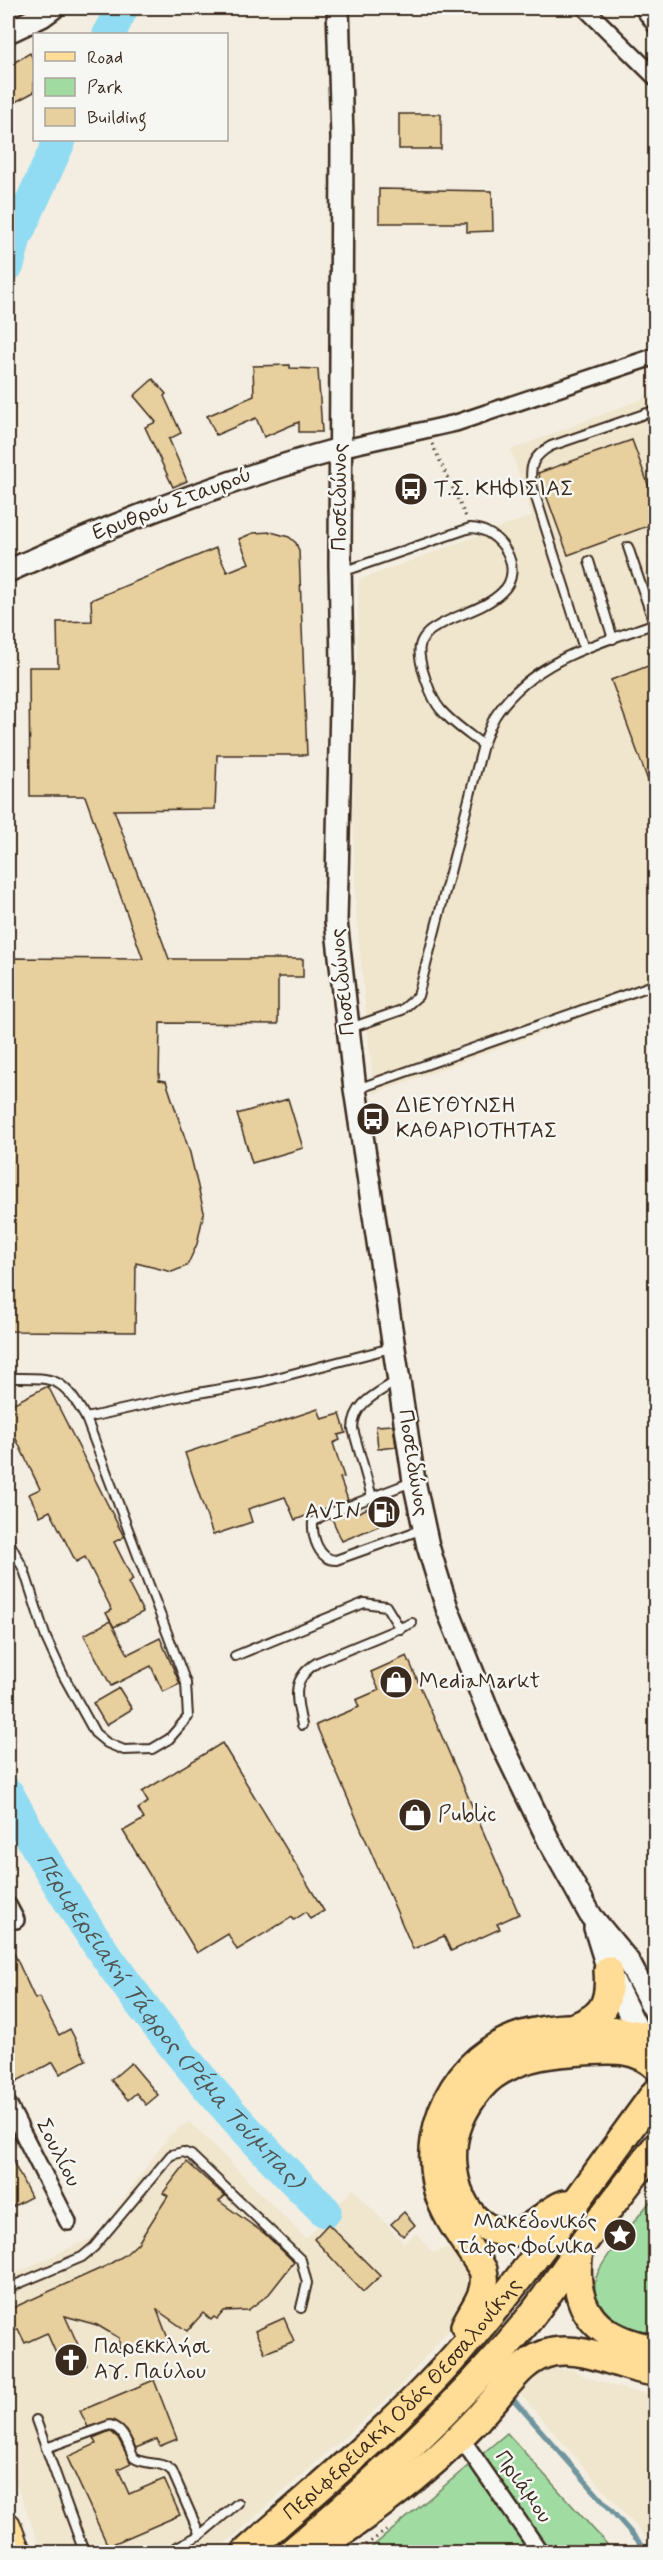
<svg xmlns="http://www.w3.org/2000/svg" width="663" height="2560" font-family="Mynerve,sans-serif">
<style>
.built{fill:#f0e5cd}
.green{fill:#a0dba1;stroke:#6e8260;stroke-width:1.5}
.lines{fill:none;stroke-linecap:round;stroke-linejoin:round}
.stream{stroke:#6f959e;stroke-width:5}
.river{stroke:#92dcf3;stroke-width:33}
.building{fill:#e8cf9e;stroke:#3b2a1e;stroke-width:1.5}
.lane-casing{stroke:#3b2a1e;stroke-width:12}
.street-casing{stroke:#3b2a1e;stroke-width:20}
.secondary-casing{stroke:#3b2a1e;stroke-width:26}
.primary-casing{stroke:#3b2a1e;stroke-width:28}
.highway-casing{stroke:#3b2a1e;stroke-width:32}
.path{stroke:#3b2a1e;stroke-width:3;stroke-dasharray:1.5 4.5;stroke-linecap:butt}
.lane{stroke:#f6f6f2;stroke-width:8}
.street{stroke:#f6f6f2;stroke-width:15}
.secondary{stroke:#f6f6f2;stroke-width:21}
.primary{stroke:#ffdd96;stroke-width:24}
.highway{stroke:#ffdd96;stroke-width:27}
.labels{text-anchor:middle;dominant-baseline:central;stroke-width:5;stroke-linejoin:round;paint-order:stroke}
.poi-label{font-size:22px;fill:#3b2a1e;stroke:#f6f6f2;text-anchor:start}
.street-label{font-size:22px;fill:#3b2a1e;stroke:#f6f6f2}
.water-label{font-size:24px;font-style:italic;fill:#515653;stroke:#f6f6f2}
</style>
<rect width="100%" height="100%" fill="#f3eee1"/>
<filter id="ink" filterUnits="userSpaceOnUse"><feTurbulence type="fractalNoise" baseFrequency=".0167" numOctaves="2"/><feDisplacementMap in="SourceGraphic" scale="12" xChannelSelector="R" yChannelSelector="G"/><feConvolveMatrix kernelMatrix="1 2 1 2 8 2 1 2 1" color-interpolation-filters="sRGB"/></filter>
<g filter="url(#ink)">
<g class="built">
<path d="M655,394V991L374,1094L356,912L353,815L359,580L532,516L511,450Z"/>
<path d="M189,2121L306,2239L353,2189L404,2243L416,2233L433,2253L455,2245L479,2273L457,2320L398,2389L216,2552H42L8,2462V2277L98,2235L168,2137Z"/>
<path d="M550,2368L574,2370L588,2378L631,2391L655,2394V2548L514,2387L535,2372Z"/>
</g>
<g class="green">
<path d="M655,2195V2334C629,2329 587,2314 596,2278C601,2259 642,2213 655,2195Z"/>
<path d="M507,2433L614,2552H366Z"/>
</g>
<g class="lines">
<path class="stream" d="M513,2399L648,2552"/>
<g class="river">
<path d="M109,34L122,8"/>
<path d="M8,265L15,238L60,140"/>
<path id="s1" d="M8,1794C89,1951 199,2088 325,2211"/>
</g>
</g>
<g class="building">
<path d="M30,53L34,61V92L8,106V66Z"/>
<rect x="399" y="114" width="42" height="35"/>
<path d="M379,189L492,191L493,231L467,232V223H379Z"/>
<path d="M290,365V368L318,369L322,432H299V422L264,437L256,418L216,435L207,416L254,396L253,366Z"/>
<path d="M153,379L166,394L164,396L181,433L169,439L187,481L173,487L145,427L156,422L134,396Z"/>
<path d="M632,440L656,506V523L568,555L538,473Z"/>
<path d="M271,532L289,537L296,543L299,551L307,755H217L215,809L114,810L169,959H303V977H278V1024L160,1023L159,1080L166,1081L190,1153L204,1212L197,1244L187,1266L172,1272L136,1263L135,1332L8,1331V958L143,959L85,796H30L29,667H58L57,622L92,621L91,600L216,548L227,572L249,563L239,539L253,533Z"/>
<path d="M656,663V797H654L611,680Z"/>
<path d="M288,1099L303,1148L252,1163L237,1114Z"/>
<path d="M48,1386L124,1537L114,1542L133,1580L128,1583L143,1612L114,1627L106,1613L112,1610L85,1557L76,1562L50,1511L40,1516L29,1494L40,1489L8,1422V1414L13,1411L10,1405Z"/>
<path d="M318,1409L322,1419L340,1414L346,1433L338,1435L340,1440L333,1443L344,1477L340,1478L348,1500L295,1520L285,1497L248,1509L252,1522L213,1535L185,1453Z"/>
<path d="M393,1425L396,1447L378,1449L376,1426Z"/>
<path d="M392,1498L400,1517L342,1541L332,1519L352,1511L354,1514Z"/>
<path d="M110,1621L128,1654L160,1638L180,1684L163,1692L151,1666L111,1686L84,1635Z"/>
<path d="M407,1656L519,1914L497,1924L500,1929L451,1951L444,1936L413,1949L316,1725L359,1707L356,1700L379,1690L371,1672Z"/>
<path d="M119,1688L132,1709L106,1725L93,1703Z"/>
<path d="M222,1743L324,1911L310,1919L306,1912L294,1920L292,1917L237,1950L228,1934L197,1953L123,1831L144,1819L138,1809L148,1802L142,1792Z"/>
<path d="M8,1940L35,1999L39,1997L59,2035L70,2029L86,2060L60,2074L53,2062L15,2082L8,2068Z"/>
<path d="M131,2063L158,2095L146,2105L136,2093L128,2100L111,2080Z"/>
<path d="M8,2152L31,2197L8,2209Z"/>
<path d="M187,2162L225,2196L219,2201L265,2234L294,2262L269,2294L248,2310L224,2311L217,2319L214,2317L211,2320L203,2313L187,2331L157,2310L169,2341L147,2350L119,2348V2338L97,2325L65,2316L87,2365L65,2374L47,2333L25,2343L18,2329L8,2334V2310L106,2266L125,2255L138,2243L168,2196L163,2193Z"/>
<path d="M404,2212L415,2225L403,2236L391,2224Z"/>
<path d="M328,2224L380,2276L363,2292L314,2239Z"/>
<path d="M284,2318L294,2341L265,2353L255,2331Z"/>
<path d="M154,2380L177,2439L160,2446L157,2439L136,2448L127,2431L113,2420L88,2427L80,2411Z"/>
<path d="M110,2431L118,2438L131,2463L118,2469L129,2494L164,2479L180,2515L108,2546L67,2457L96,2444L93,2438Z"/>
</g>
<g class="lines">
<defs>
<g id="lane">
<path d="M628,547L654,623"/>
<path d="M589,561L613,639"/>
<path d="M342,572L470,528C501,528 526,570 502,592C485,609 458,614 438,626C430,630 422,637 420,646C417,660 431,699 441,710C452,723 469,734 483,745"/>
<path d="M584,649L532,485C529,466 533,456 551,446L656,410"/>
<path d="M350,1028L402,1010L418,996L483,745C487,735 491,721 498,712C536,659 597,644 656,623"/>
<path d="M357,1089L656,984"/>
<path d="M8,1378C55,1378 61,1375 86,1418L186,1683L188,1717L169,1739L152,1749L124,1750L107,1743L95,1733L62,1673L46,1638L24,1570L8,1540"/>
<path d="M86,1418L187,1395L261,1382L391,1348"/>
<path d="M412,1482L320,1517L313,1522C312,1537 319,1560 336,1560L423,1529"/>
<path d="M372,1497L353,1429C353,1403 377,1394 396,1381"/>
<path d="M235,1656L364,1603L386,1606L400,1629"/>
<path d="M302,1725C296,1697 290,1679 318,1662L412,1623"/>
<path d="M8,2288L82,2257L94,2247L171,2155L183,2152L191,2155L301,2260L307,2283L301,2308"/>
<path d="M36,2420L84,2552"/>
<path d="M46,2448L110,2425C125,2430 128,2446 134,2458C146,2466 161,2460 172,2471L200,2535"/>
<path d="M167,2552L200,2535L238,2503"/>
</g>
<g id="street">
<path d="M585,8L656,78"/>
<path d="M643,8L656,26"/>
<path d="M340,449L456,423L656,356"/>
<path d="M8,1905L16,1920"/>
<path d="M8,2104L68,2222"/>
<path d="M468,2448L540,2552"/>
</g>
<g id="secondary">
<path d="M338,8L342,138L340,565L342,662L336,921L355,1089L414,1481L428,1546L447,1608L499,1738L549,1841L591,1916L628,1961L656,2013"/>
<path d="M8,32L42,16L53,8"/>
<path d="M8,571C116,523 225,480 340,449"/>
<path d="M595,1928L608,1970L645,2045"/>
</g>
<path id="primary" d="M8,2525L18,2552"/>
<g id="highway">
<path d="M568,2029C602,2019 611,2005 608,1970"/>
<path d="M565,2204C546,2210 536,2229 515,2232C462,2238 443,2168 457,2128C463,2108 481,2081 500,2071C527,2055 553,2053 583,2051C610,2050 634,2046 656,2066"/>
<path d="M579,2250C570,2310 597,2340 656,2349"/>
<path d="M465,2326C474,2307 489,2292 483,2270C468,2244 446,2220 438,2191C419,2119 465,2043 540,2031C571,2025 609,2028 639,2035"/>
<path d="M323,2545C385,2503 446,2458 494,2400C511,2380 526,2357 553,2352C589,2346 620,2368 656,2372"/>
<path d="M17,2551L18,2552"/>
<path id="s2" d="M246,2552C318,2488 394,2426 458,2353C529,2271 591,2180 656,2092"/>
<path d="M292,2552C373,2483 452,2411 520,2330C542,2304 560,2276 579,2249C603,2214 630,2181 656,2147"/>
</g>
</defs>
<use href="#lane" class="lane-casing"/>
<use href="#street" class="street-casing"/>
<use href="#secondary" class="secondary-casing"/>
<use href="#primary" class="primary-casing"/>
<use href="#highway" class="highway-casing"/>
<g class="path">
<path d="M432,444L466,517"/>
<path d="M356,2552L387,2530"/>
</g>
<use href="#lane" class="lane"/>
<use href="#street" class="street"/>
<use href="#secondary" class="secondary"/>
<use href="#primary" class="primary"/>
<use href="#highway" class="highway"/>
</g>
</g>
<defs>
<symbol id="bus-disc" viewBox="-11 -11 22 22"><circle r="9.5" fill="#3b2a1e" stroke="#f6f6f2"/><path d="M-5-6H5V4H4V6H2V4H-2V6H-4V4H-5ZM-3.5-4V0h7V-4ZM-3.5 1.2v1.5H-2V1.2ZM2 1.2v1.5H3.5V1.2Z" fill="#fff"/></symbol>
<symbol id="fuel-disc" viewBox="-11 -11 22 22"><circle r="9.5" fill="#3b2a1e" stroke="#f6f6f2"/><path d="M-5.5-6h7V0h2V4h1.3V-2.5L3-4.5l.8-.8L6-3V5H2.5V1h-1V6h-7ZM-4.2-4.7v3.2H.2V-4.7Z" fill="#fff"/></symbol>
<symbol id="shop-disc" viewBox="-11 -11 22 22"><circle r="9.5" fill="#3b2a1e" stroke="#f6f6f2"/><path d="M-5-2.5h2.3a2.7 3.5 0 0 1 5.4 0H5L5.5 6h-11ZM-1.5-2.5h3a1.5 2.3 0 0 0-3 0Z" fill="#fff"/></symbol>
<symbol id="sight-disc" viewBox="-11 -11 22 22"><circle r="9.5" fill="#3b2a1e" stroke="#f6f6f2"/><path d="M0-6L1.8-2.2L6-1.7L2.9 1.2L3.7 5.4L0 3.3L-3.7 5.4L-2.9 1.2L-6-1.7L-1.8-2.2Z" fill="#fff"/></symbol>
<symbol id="church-disc" viewBox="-11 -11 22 22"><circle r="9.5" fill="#3b2a1e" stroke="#f6f6f2"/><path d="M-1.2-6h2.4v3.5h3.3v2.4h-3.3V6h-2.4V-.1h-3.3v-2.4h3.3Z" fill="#fff"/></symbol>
</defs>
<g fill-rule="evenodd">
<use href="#bus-disc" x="392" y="470" width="38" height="38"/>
<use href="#bus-disc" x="354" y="1100" width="38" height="38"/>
<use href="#fuel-disc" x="365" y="1493" width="38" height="38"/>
<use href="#shop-disc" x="377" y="1663" width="38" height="38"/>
<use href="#shop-disc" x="396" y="1796" width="38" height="38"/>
<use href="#sight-disc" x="601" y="2216" width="38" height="38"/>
<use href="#church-disc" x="52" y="2341" width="38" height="38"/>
</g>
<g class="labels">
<g class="poi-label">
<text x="434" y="489">Τ.Σ. ΚΗΦΙΣΙΑΣ</text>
<text x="396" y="1106">ΔΙΕΥΘΥΝΣΗ<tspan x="396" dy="25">ΚΑΘΑΡΙΟΤΗΤΑΣ</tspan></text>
<text x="361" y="1512" text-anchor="end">AVIN</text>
<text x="419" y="1682">MediaMarkt</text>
<text x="438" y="1815">Public</text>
<text x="597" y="2222" text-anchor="end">Μακεδονικός<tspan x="597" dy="25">τάφος Φοίνικα</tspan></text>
<text x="94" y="2347">Παρεκκλήσι<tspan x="94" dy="25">Αγ. Παύλου</tspan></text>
</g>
<g class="street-label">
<text transform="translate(340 497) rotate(-90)">Ποσειδώνος</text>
<text transform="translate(172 504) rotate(-21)">Ερυθρού Σταυρού</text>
<text transform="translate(343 982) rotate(-96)">Ποσειδώνος</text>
<text transform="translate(413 1463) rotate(81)">Ποσειδώνος</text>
<text transform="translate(58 2153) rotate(63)">Σουλίου</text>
<text stroke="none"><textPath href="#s2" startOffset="219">Περιφερειακή Οδός Θεσσαλονίκης</textPath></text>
<text transform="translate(523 2487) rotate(55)">Πριάμου</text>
</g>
<g class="water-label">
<text stroke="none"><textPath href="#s1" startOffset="280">Περιφερειακή Τάφρος (Ρέμα Τούμπας)</textPath></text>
</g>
</g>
<rect width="663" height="2560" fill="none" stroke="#f6f6f2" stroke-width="30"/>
<rect x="15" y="15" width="633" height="2530" fill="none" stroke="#3b2a1e" stroke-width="2" filter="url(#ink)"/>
<rect x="33" y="33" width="195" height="108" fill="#f6f6f2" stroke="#aba49d" stroke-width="1.5"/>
<rect x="45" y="52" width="30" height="9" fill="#ffdd96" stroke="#aba49d" stroke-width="1.5"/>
<text x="87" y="63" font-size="18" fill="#3b2a1e">Road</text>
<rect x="45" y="78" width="30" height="18" fill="#a0dba1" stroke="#aba49d" stroke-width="1.5"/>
<text x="87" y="93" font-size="18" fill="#3b2a1e">Park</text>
<rect x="45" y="108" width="30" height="18" fill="#e8cf9e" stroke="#aba49d" stroke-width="1.5"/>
<text x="87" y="123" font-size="18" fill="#3b2a1e">Building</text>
</svg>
